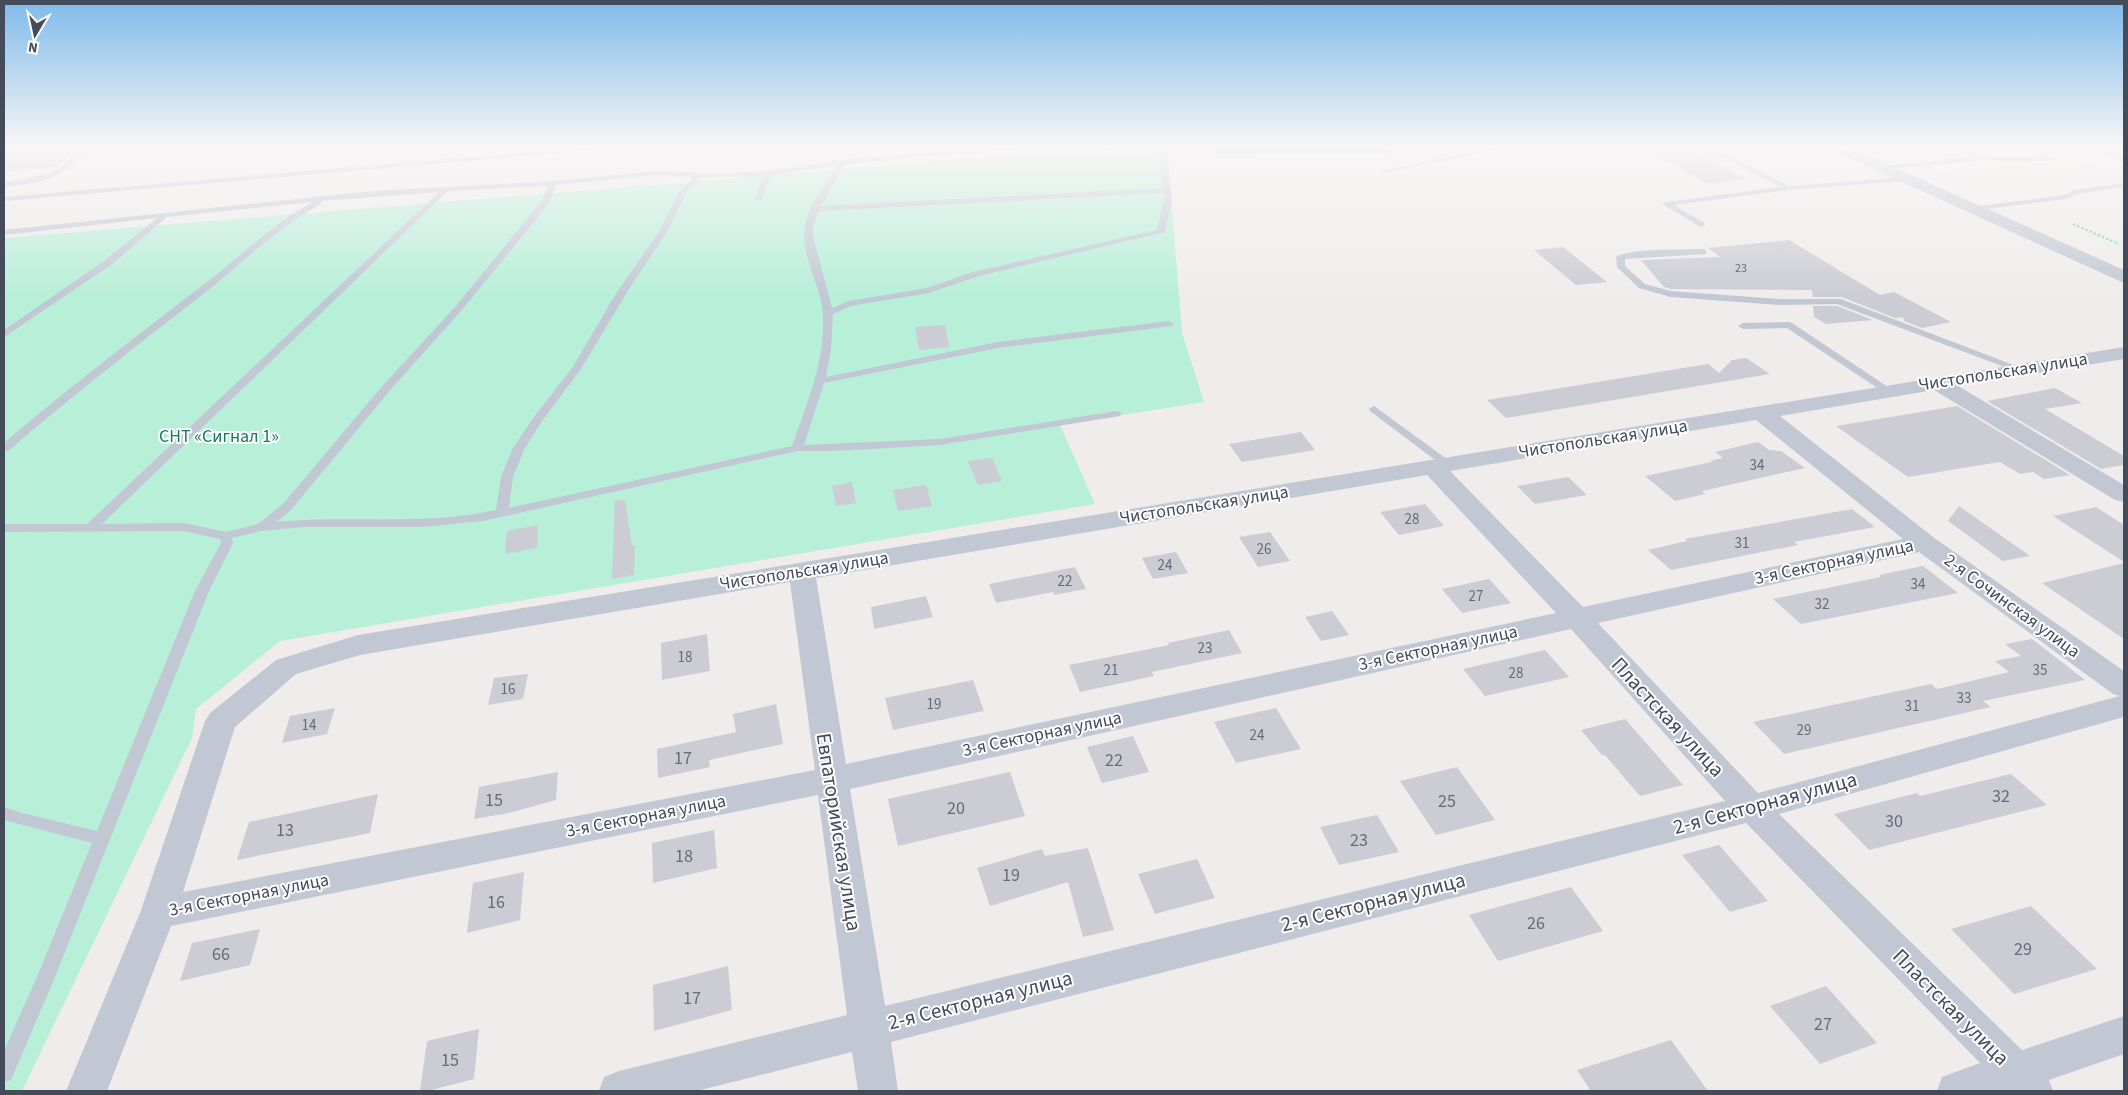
<svg xmlns="http://www.w3.org/2000/svg" width="2128" height="1095" font-family="'Source Sans 3',sans-serif">
<style>
.commercial{fill:#fcfae2}
.green{fill:#b7efd8}
.water{fill:#82c2ee}
.building{fill:#cbccd4}
.lines{fill:none;stroke-linecap:round;stroke-linejoin:round}
.path{stroke:#6eceb2;stroke-width:2;stroke-dasharray:2.5 2;stroke-linecap:butt}
.lane{fill:#c1c8d4;fill-rule:evenodd}
.street{fill:#c1c8d4;fill-rule:evenodd}
.labels{text-anchor:middle;dominant-baseline:central;stroke-width:4;stroke-linejoin:round;paint-order:stroke}
.far-number-label{font-size:12px;fill:#666b78}
.number-label{font-size:15px;fill:#666b78}
.street-label{font-size:18px;fill:#444b5a;stroke:#fff}
.park-label{font-size:18px;fill:#137c5c;stroke:#fff}
.near-number-label{font-size:18px;fill:#666b78}
.near-street-label{font-size:21px;fill:#444b5a;stroke:#fff}
</style>
<rect width="100%" height="100%" fill="#efeceb"/>
<path class="commercial" d="M1880,145H2064L2109,161L2044,169L2012,166L1940,170Z"/>
<path class="green" d="M1138,145H1167L1182,333L1204,402L1060,425L1095,504L280,641L196,709L192,738L22,1091H4V238Z"/>
<path class="water" d="M1222,145H1383L1390,151L1384,154L1213,153L1217,146Z"/>
<g class="building">
<path d="M4,145H81L57,167L4,172Z"/>
<path d="M1636,145H1680L1746,179L1708,184Z"/>
<path d="M1789,240L1880,295L1894,292L1951,322L1922,328L1904,321L1903,317L1895,318L1842,297H1813L1812,290L1671,289L1664,287L1641,260L1720,257L1708,248Z"/>
<path d="M1563,247L1607,282L1576,285L1534,250Z"/>
<path d="M1813,306H1837L1873,320L1826,324L1814,317Z"/>
<path d="M945,325L949,347L919,350L915,327Z"/>
<path d="M1746,358L1770,374L1506,418L1487,400L1708,364L1719,373L1732,360Z"/>
<path d="M2055,388L2082,403L2045,409L2124,456V465L2101,469L1987,401Z"/>
<path d="M1957,406L2070,475L2044,479L2033,472L2020,474L2000,462L1908,477L1836,426Z"/>
<path d="M1301,432L1315,450L1242,462L1229,444Z"/>
<path d="M1758,442L1769,450L1781,451L1805,468L1702,491L1705,494L1675,501L1645,476L1712,462L1710,461L1723,458L1715,452Z"/>
<path d="M992,458L1002,481L978,485L968,461Z"/>
<path d="M1568,477L1587,495L1535,504L1517,486Z"/>
<path d="M852,482L856,503L836,506L832,486Z"/>
<path d="M926,485L932,506L898,511L893,490Z"/>
<path d="M615,500H625L632,546L635,545L634,575L612,579Z"/>
<path d="M1425,504L1444,526L1399,535L1380,512Z"/>
<path d="M1959,506L2030,556L2003,561L1948,521Z"/>
<path d="M2096,507L2124,525V562L2053,516Z"/>
<path d="M1852,509L1875,527L1794,542L1798,545L1671,570L1648,550L1687,541L1685,539Z"/>
<path d="M538,525L537,548L505,554L507,531Z"/>
<path d="M1270,532L1290,561L1258,567L1239,537Z"/>
<path d="M1176,552L1188,573L1153,579L1142,558Z"/>
<path d="M2124,563V639L2042,583Z"/>
<path d="M1923,566L1958,593L1801,624L1773,599L1881,577L1879,575Z"/>
<path d="M1075,567L1086,589L1054,595L1053,592L996,603L989,584Z"/>
<path d="M1489,579L1511,603L1462,613L1442,589Z"/>
<path d="M926,596L933,617L874,629L871,607Z"/>
<path d="M1332,611L1349,635L1321,641L1305,617Z"/>
<path d="M1229,630L1242,653L1152,672L1154,676L1080,692L1069,665L1169,645L1168,643Z"/>
<path d="M707,634L710,671L662,680L661,643Z"/>
<path d="M2032,639L2085,680L1983,701L1991,707L1784,754L1753,722L1931,684L1937,689L2009,672L1995,661L2021,656L2005,644Z"/>
<path d="M1545,650L1569,677L1485,696L1463,669Z"/>
<path d="M528,674L523,699L488,705L494,678Z"/>
<path d="M973,680L984,711L893,730L885,698Z"/>
<path d="M776,704L783,744L709,760L710,767L658,778L657,749L736,732L733,714Z"/>
<path d="M335,708L327,734L282,743L290,716Z"/>
<path d="M1276,708L1301,749L1236,763L1214,722Z"/>
<path d="M1625,719L1683,785L1640,796L1605,755H1602L1581,730Z"/>
<path d="M1133,736L1149,772L1102,783L1087,747Z"/>
<path d="M1457,767L1495,820L1436,835L1400,781Z"/>
<path d="M558,772L556,800L509,813L474,819L479,787Z"/>
<path d="M1010,772L1025,816L898,846L888,799Z"/>
<path d="M2011,774L2047,805L1869,850L1834,814L1917,793L1920,796Z"/>
<path d="M378,794L370,833L237,860L249,822Z"/>
<path d="M1377,815L1399,852L1339,865L1320,827Z"/>
<path d="M714,830L717,868L653,883L652,843Z"/>
<path d="M1719,845L1768,901L1730,912L1682,855Z"/>
<path d="M1088,848L1114,930L1083,937L1068,882L990,906L977,868L1042,849L1045,856Z"/>
<path d="M1197,859L1215,898L1155,914L1138,874Z"/>
<path d="M524,872L520,920L467,933L473,883Z"/>
<path d="M1571,887L1603,931L1498,961L1469,915Z"/>
<path d="M2031,906L2097,969L2014,994L1951,929Z"/>
<path d="M260,929L250,965L180,981L192,943Z"/>
<path d="M728,966L732,1010L654,1031L653,985Z"/>
<path d="M1826,986L1877,1043L1820,1064L1770,1006Z"/>
<path d="M479,1029L474,1079L428,1091H420L427,1041Z"/>
<path d="M1671,1040L1708,1091H1591L1577,1070Z"/>
</g>
<g class="lines">
<g class="path">
<path d="M1805,145L1812,148"/>
<path d="M2073,224L2119,244"/>
</g>
<g class="lane">
<path d="M83,145H91C62,180 47,181 4,187V183L51,173L65,164Z"/>
<path d="M609,145H633L629,147L4,201V197Z"/>
<path d="M1033,145H1061L1057,147L902,158L844,165L821,206L1163,188L1157,145H1164L1172,200L1165,232L979,276L929,293L851,306L833,314L831,350L826,377L998,342L1169,321L1174,324L1172,326L998,348L824,383L804,445L940,439L1116,411L1120,412L1121,414L1120,416L940,445L835,451H797L483,521L422,527H304L261,531L232,538L233,543L209,591L55,977L11,1080L4,1082V1051L37,977L92,843L4,820V807L22,813L97,831L195,591L221,543L220,539L184,531L4,532V524H87L439,192L321,201V204C280,226 248,258 212,287C143,341 74,394 8,451L4,452V443C69,387 138,335 207,282C242,255 273,223 313,202L167,217L111,265L4,337V330L104,261L157,218L4,235V230L372,191L553,181L656,171L718,174L768,171L842,160L902,154ZM836,166C826,184 808,205 805,227C800,257 822,286 823,316C825,361 807,404 792,446L509,508L513,477L524,450L542,421L581,369L627,292L667,232L687,192L701,177L763,176L754,199L758,201L762,199L771,175ZM656,175L693,177L680,191L659,232L617,292L572,368L533,418L512,450L501,477L496,510C424,526 349,515 276,522L291,510L392,388L461,311L548,205L556,185ZM548,186L541,202L455,307L384,384L283,504L258,524L226,532L184,523L102,524L448,191ZM1163,193L1164,200L1157,230L973,272L927,288L849,301L832,308L813,236V226L819,211Z"/>
<path d="M1508,145H1521L1383,173L1379,171Z"/>
<path d="M1701,145H1709L1789,186L1905,177L1909,179L1905,181L1788,190L1674,205L1704,223L1705,225L1701,227L1662,204L1666,202L1780,187Z"/>
<path d="M1948,145H1956L1982,156L2041,157L2021,145H2030L2055,159L2051,161L1981,160L1883,170L1879,168L1883,166L1972,157Z"/>
<path d="M2102,145H2112L2109,149L2124,159V164L2102,152Z"/>
<path d="M2124,183V187L2077,194L2066,199L1972,211L1968,209L1972,207L2064,195L2075,190Z"/>
<path d="M1703,249L1706,250V254L1625,259V266L1645,284L1671,291L1779,299H1841L2024,369L2023,371H2015L1837,304L1779,305L1671,297L1639,288L1617,267L1616,257C1628,248 1685,250 1703,249Z"/>
<path d="M1789,322L1792,323L1894,391L1889,394L1885,393L1787,328L1743,329L1738,326L1743,323Z"/>
<path d="M1374,406L1451,462L1453,464L1451,466H1443L1370,411L1369,409Z"/>
</g>
<g class="street">
<path d="M1824,145H1844L2124,270V283L1827,148Z"/>
<path d="M2124,347V359L1958,386L2124,485V502L2115,500L1934,390L1780,416L1933,537L2124,671V717L1779,814L2022,1050L2124,1016V1054L2049,1080L2053,1091H1937L1942,1077L1980,1063L1746,823L891,1042L898,1091H858L852,1052L697,1091H599L604,1077L619,1071L847,1015L818,795L171,926L107,1091H66L140,913L205,721L210,713L276,660L358,635ZM1756,420L1903,539L1583,607L1450,471ZM1427,475L1556,613L846,764L816,578ZM1919,552L2113,694L2120,696L1758,793L1598,623ZM790,582L815,770L183,892L235,727L296,674L360,655ZM1571,629L1725,801L885,1006L850,789Z"/>
</g>
</g>
<linearGradient id="sky" x2="0" y2="1"><stop stop-color="#7fbaea"/><stop offset="0.49" stop-color="#f8f6f6"/><stop offset="1" stop-color="#f8f6f6" stop-opacity="0"/></linearGradient>
<rect width="2128" height="298" fill="url(#sky)"/>
<g class="labels">
<g class="far-number-label">
<text x="1741" y="268">23</text>
</g>
<g class="number-label">
<text x="1757" y="465">34</text>
<text x="1412" y="519">28</text>
<text x="1742" y="543">31</text>
<text x="1264" y="549">26</text>
<text x="1165" y="565">24</text>
<text x="1065" y="581">22</text>
<text x="1918" y="584">34</text>
<text x="1476" y="596">27</text>
<text x="1822" y="604">32</text>
<text x="1205" y="648">23</text>
<text x="685" y="657">18</text>
<text x="1111" y="670">21</text>
<text x="2040" y="670">35</text>
<text x="1516" y="673">28</text>
<text x="508" y="689">16</text>
<text x="1964" y="698">33</text>
<text x="934" y="704">19</text>
<text x="1912" y="706">31</text>
<text x="309" y="725">14</text>
<text x="1804" y="730">29</text>
<text x="1257" y="735">24</text>
</g>
<g class="street-label">
<text transform="translate(2003 372) rotate(-9)">Чистопольская улица</text>
<text transform="translate(1603 439) rotate(-9)">Чистопольская улица</text>
<text transform="translate(1204 505) rotate(-9)">Чистопольская улица</text>
<text transform="translate(1834 562) rotate(-12)">3-я Секторная улица</text>
<text transform="translate(804 571) rotate(-9)">Чистопольская улица</text>
<text transform="translate(2012 606) rotate(36)">2-я Сочинская улица</text>
<text transform="translate(1438 648) rotate(-12)">3-я Секторная улица</text>
<text transform="translate(1042 734) rotate(-12)">3-я Секторная улица</text>
<text transform="translate(646 816) rotate(-11)">3-я Секторная улица</text>
<text transform="translate(249 895) rotate(-11)">3-я Секторная улица</text>
</g>
<g class="park-label">
<text x="219" y="436">СНТ «Сигнал 1»</text>
</g>
<g class="near-number-label">
<text x="683" y="758">17</text>
<text x="1114" y="760">22</text>
<text x="2001" y="796">32</text>
<text x="494" y="800">15</text>
<text x="1447" y="801">25</text>
<text x="956" y="808">20</text>
<text x="1894" y="821">30</text>
<text x="285" y="830">13</text>
<text x="1359" y="840">23</text>
<text x="684" y="856">18</text>
<text x="1011" y="875">19</text>
<text x="496" y="902">16</text>
<text x="1536" y="923">26</text>
<text x="2023" y="949">29</text>
<text x="221" y="954">66</text>
<text x="692" y="998">17</text>
<text x="1823" y="1024">27</text>
<text x="450" y="1060">15</text>
</g>
<g class="near-street-label">
<text transform="translate(1668 717) rotate(47)">Пластская улица</text>
<text transform="translate(1765 803) rotate(-15)">2-я Секторная улица</text>
<text transform="translate(839 832) rotate(81)">Евпаторийская улица</text>
<text transform="translate(1373 902) rotate(-14)">2-я Секторная улица</text>
<text transform="translate(980 1000) rotate(-14)">2-я Секторная улица</text>
<text transform="translate(1951 1007) rotate(45)">Пластская улица</text>
</g>
</g>
<rect width="2128" height="1095" fill="none" stroke="#444b5a" stroke-width="10"/>
<g transform="translate(35 35) rotate(189)" stroke="#ffffff" stroke-width="4" paint-order="stroke">
<path d="M0-4L9 19L0 12L-9 19Z" fill="#444b5a"/>
<text y="-8" font-size="14" font-weight="bold" text-anchor="middle" fill="#444b5a">N</text>
</g>
</svg>
